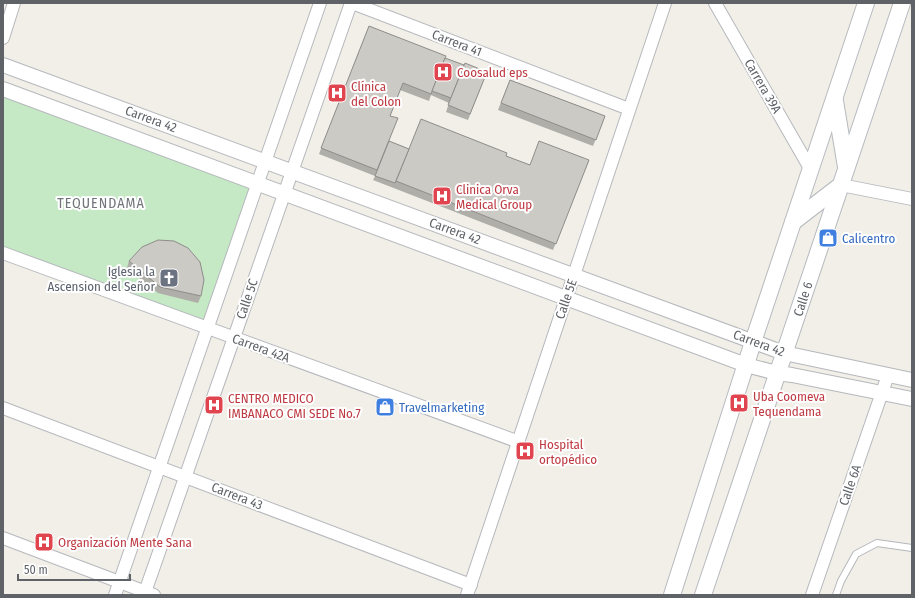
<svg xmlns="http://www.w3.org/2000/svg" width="915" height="598" font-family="'Fira Sans Condensed',sans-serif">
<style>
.green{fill:#c5e8c5}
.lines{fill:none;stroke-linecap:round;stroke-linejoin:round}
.service-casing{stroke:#b5b8bc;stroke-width:8}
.minor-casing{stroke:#b5b8bc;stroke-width:14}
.tertiary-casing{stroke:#b5b8bc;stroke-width:16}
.secondary-casing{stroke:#b6babf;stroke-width:18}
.service{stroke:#fff;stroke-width:6}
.minor{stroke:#fff;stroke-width:12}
.tertiary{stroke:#fff;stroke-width:14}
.secondary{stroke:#fff;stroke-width:16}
.wall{fill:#afaea9}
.building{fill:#cccac5;stroke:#8f8d8a}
.labels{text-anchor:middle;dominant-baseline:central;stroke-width:4;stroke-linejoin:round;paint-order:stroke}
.street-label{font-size:13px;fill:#5f6368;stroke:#fff}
.health-label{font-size:13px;fill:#be3a42;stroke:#fff;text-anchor:start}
.shop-label{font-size:13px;fill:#366cbe;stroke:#fff;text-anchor:start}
.worship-label{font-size:13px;fill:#5b616d;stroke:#fff;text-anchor:end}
.neighbourhood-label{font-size:14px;letter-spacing:1px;fill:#70757a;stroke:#fff}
</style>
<rect width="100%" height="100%" fill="#f1efe8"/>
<path class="green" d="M3,89L258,184L208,328L3,253Z"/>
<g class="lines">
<defs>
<path id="service" d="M836,595L841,581L856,554L877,543L912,548"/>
<g id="minor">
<path d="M352,3L629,109"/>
<path d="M715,3L811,170"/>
<path d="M3,38L14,3"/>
<path d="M841,185L912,199"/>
<path d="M3,253L519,442"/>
<path d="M3,408L471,585"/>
<path d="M3,538L154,595"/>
<path d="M115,595L320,3"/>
<path d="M144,595L351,3"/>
<path d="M467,595L665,3"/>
<path d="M812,595L888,375"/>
</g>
<g id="tertiary">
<path d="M3,65L784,353L912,380"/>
<path d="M3,89L746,365L777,373L792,375L912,399"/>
</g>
<g id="secondary">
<path d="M835,101L846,167"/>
<path d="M793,222L841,185"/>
<path d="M672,595L753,342L866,3"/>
<path d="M703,595L902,3"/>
</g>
</defs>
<use href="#service" class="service-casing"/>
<use href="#minor" class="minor-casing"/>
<use href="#tertiary" class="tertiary-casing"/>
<use href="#secondary" class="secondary-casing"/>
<use href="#service" class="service"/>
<use href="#minor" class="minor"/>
<use href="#tertiary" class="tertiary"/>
<use href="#secondary" class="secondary"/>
</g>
<g class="wall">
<path d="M369,26L445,58L464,65L487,72L468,120L446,112L449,103L431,95L429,101L400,90L390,116L389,141L409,149L506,156L530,165L589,160L553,250L373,180L375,176L319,154Z"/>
<path d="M510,80L605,116L593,146L498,110Z"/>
<path d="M129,261L201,296L198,303L158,293L127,268Z"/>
</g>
<g class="building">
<path d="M369,26L446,56L431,94L403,83L390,116L398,118L377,170L321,148Z"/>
<path d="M445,58L464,65L451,98L432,91Z"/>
<path d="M465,63L487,72L470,114L448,105Z"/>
<path d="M510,80L605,116L596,140L501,103Z"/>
<path d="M421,119L507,153L506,156L530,165L539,141L589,160L556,244L396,181Z"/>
<path d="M389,141L409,149L395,183L375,176Z"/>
<path d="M158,240L174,241L188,248L200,262L204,280L201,296L160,287L129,261L142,247Z"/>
</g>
<defs>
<symbol id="hospital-square" viewBox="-11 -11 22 22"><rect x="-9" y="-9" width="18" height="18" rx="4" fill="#e0444e" stroke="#fff"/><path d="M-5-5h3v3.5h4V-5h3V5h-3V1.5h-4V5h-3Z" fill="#fff"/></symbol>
<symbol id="shop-square" viewBox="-11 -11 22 22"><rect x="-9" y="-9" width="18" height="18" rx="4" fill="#3f7fe0" stroke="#fff"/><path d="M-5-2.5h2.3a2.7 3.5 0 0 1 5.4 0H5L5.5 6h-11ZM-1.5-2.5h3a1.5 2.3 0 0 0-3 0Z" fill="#fff"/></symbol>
<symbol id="church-square" viewBox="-11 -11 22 22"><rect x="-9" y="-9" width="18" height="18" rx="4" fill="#6b7280" stroke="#fff"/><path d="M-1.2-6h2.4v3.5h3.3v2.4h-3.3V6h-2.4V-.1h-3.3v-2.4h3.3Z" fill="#fff"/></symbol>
</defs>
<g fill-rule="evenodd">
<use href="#hospital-square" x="432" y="61" width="22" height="22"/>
<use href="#hospital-square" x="326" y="82" width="22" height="22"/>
<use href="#hospital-square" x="431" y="185" width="22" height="22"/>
<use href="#shop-square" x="817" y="227" width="22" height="22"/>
<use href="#church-square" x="158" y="267" width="22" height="22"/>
<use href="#hospital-square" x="728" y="392" width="22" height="22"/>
<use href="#hospital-square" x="203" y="394" width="22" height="22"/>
<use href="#shop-square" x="374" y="396" width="22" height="22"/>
<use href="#hospital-square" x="514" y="440" width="22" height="22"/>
<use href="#hospital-square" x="33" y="531" width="22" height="22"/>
</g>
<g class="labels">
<g class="street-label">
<text transform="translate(457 43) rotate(21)">Carrera 41</text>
<text transform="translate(763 86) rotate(60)">Carrera 39A</text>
<text transform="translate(151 119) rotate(20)">Carrera 42</text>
<text transform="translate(455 231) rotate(20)">Carrera 42</text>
<text transform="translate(247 299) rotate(-71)">Calle 5C</text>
<text transform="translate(566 299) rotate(-71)">Calle 5E</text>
<text transform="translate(803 299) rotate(-72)">Calle 6</text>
<text transform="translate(759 343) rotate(20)">Carrera 42</text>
<text transform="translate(261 348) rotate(20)">Carrera 42A</text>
<text transform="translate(850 485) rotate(-71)">Calle 6A</text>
<text transform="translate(237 496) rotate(21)">Carrera 43</text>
</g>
<g class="health-label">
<text x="457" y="72">Coosalud eps</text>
<text x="351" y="86">Clínica<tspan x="351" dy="15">del Colon</tspan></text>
<text x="456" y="189">Clinica Orva<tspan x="456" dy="15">Medical Group</tspan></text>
<text x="753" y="396">Uba Coomeva<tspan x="753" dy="15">Tequendama</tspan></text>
<text x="228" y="398">CENTRO MEDICO<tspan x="228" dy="15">IMBANACO CMI SEDE No.7</tspan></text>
<text x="539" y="444">Hospital<tspan x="539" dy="15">ortopédico</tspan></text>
<text x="58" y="542">Organización Mente Sana</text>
</g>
<g class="shop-label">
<text x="842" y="238">Calicentro</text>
<text x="399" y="407">Travelmarketing</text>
</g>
<g class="worship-label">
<text x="155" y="271">Iglesia la<tspan x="155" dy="15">Ascension del Señor</tspan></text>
</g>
<g class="neighbourhood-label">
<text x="101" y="203">TEQUENDAMA</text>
</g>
</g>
<rect width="915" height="598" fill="none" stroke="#5f6368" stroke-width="8"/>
<path d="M18 574v6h112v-6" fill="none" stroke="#5f6368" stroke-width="2"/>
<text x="24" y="574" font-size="12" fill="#5f6368" stroke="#ffffff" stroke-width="3" paint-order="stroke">50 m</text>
</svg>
